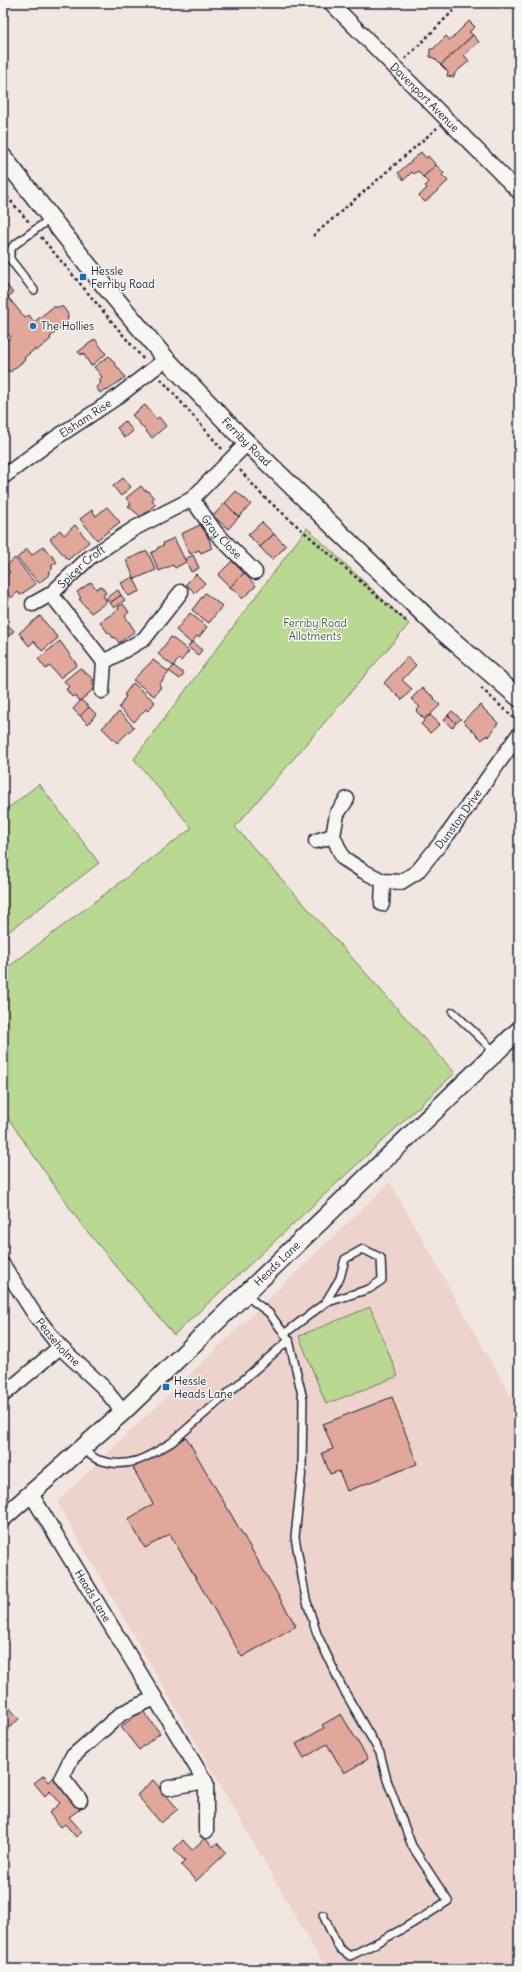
<svg xmlns="http://www.w3.org/2000/svg" width="522" height="1972" font-family="Delius,sans-serif">
<style>
.built{fill:#edd3cb}
.green{fill:#b9d891;stroke:#6e7d66}
.building{fill:#e0a79a;stroke:#22223b}
.lines{fill:none;stroke-linecap:round;stroke-linejoin:round}
.service-casing{stroke:#22223b;stroke-width:10}
.minor-casing{stroke:#22223b;stroke-width:17}
.tertiary-casing{stroke:#22223b;stroke-width:20}
.path{stroke:#22223b;stroke-width:2.5;stroke-dasharray:3 3;stroke-linecap:butt}
.service{stroke:#f6f6f2;stroke-width:7}
.minor{stroke:#f6f6f2;stroke-width:14}
.tertiary{stroke:#f6f6f2;stroke-width:17}
.poi-dot{fill:#1f6fb2;stroke:#f6f6f2;stroke-width:1.5}
.labels{text-anchor:middle;dominant-baseline:central;stroke-width:3;stroke-linejoin:round;paint-order:stroke}
.street-label{font-size:11px;fill:#22223b;stroke:#f6f6f2}
.poi-label{font-size:11px;fill:#22223b;stroke:#f6f6f2;text-anchor:start}
.park-label{font-size:11px;fill:#4f5955;stroke:#f6f6f2}
</style>
<rect width="100%" height="100%" fill="#f2e6e0"/>
<filter id="ink" filterUnits="userSpaceOnUse"><feTurbulence type="fractalNoise" baseFrequency=".025" numOctaves="2"/><feDisplacementMap in="SourceGraphic" scale="8" xChannelSelector="R" yChannelSelector="G"/><feConvolveMatrix kernelMatrix="1 2 1 2 8 2 1 2 1" color-interpolation-filters="sRGB"/></filter>
<g filter="url(#ink)">
<path class="built" d="M390,1182L519,1411V1969H326L57,1502Z"/>
<g class="green">
<path d="M307,528L409,624L235,827L455,1073L174,1335L81,1224L3,1111V971L192,828L134,759Z"/>
<path d="M39,784L99,863L3,936V812Z"/>
<path d="M370,1307L398,1376L326,1404L299,1336Z"/>
</g>
<g class="building">
<path d="M469,21L475,27L469,32L473,35L441,65L434,58L430,57V49H433L446,36L450,40Z"/>
<path d="M473,35L479,42L464,55L469,61L455,73L454,77L447,76L448,72L441,65Z"/>
<path d="M421,152L426,158L428,156L436,165L423,177L418,171L414,174L412,172L404,180L398,173Z"/>
<path d="M436,165L444,173L442,175L448,181L425,202L419,196L427,188L425,186L429,183L423,177Z"/>
<path d="M3,280L13,293L8,297L25,318L29,315L34,322L53,307H63L68,314L67,323L50,337L51,339L36,351L35,349L24,358L25,360L10,372L8,370L3,374V344L11,337L4,329L3,330Z"/>
<path d="M95,339L106,354L91,366L83,353L81,355L78,352Z"/>
<path d="M109,356L125,377L107,391L105,389L100,393L96,387L101,383L99,380L102,377L94,367Z"/>
<path d="M145,405L156,419L159,417L166,426L152,438L132,415Z"/>
<path d="M125,421L133,431L125,438L117,428Z"/>
<path d="M123,478L131,487L121,496L113,486Z"/>
<path d="M141,486L145,491L147,490L154,498L152,500L156,504L141,517L128,506L131,504L126,498Z"/>
<path d="M236,491L251,504L239,517L225,503Z"/>
<path d="M225,503L239,517L228,529L213,516Z"/>
<path d="M107,507L120,522L97,540L80,519L92,510L96,516Z"/>
<path d="M262,522L274,534L260,547L248,535Z"/>
<path d="M202,524L211,544L210,545L212,548L201,553L199,550L190,554L181,534Z"/>
<path d="M75,525L89,542L68,560L50,539L60,530L64,535Z"/>
<path d="M274,534L286,546L272,560L260,547Z"/>
<path d="M174,538L186,562L175,568L173,565L159,571L151,553L158,549L157,548L164,545L163,543Z"/>
<path d="M43,546L57,562L51,566L53,568L48,573L50,574L39,583L17,558L27,549L32,555Z"/>
<path d="M147,551L156,570L135,579L126,560Z"/>
<path d="M193,555L199,568L191,572L185,559Z"/>
<path d="M15,558L36,584L20,595L18,592L11,598L3,588V578L10,572L5,567Z"/>
<path d="M232,561L244,573L230,587L218,575Z"/>
<path d="M244,573L256,586L242,599L230,587Z"/>
<path d="M196,574L205,583L195,593L186,584Z"/>
<path d="M133,577L140,591L128,596L121,583Z"/>
<path d="M91,582L96,589L101,586L106,593L103,595L107,602L91,613L79,599L81,598L77,592Z"/>
<path d="M118,590L121,595L110,603L106,598Z"/>
<path d="M3,593L9,600L3,604Z"/>
<path d="M205,593L222,606L209,623L192,610Z"/>
<path d="M121,595L125,600L114,608L110,603Z"/>
<path d="M123,604L129,612L125,616L135,631L119,643L115,637L113,638L109,632L108,633L100,622L119,609L118,607Z"/>
<path d="M190,613L207,627L199,637L197,636L191,643L176,630Z"/>
<path d="M40,616L58,638L42,651L34,641L29,646L19,633Z"/>
<path d="M7,624L14,631L3,641V627Z"/>
<path d="M171,637L189,651L181,661L179,659L173,666L158,654Z"/>
<path d="M60,641L77,665L60,678L50,666L46,669L38,659Z"/>
<path d="M192,642L202,650L198,655L188,647Z"/>
<path d="M407,657L416,665L402,680L412,689L402,700L384,683Z"/>
<path d="M153,660L169,672L159,685L161,687L154,696L133,680Z"/>
<path d="M174,666L184,674L180,679L169,671Z"/>
<path d="M80,668L94,680L92,682L96,687L80,701L75,695L72,697L66,689L69,687L64,681Z"/>
<path d="M133,683L155,702L148,711L146,709L134,722L119,708L126,696L124,695Z"/>
<path d="M422,688L435,698L434,699L440,705L429,716L428,715L424,719L416,711L420,707L411,699Z"/>
<path d="M81,700L89,707L80,716L73,709Z"/>
<path d="M480,705L498,723L489,737L487,735L482,740L463,721Z"/>
<path d="M89,707L96,714L88,724L80,716Z"/>
<path d="M452,711L461,719L456,723L448,715Z"/>
<path d="M119,712L134,727L117,743L102,728Z"/>
<path d="M430,715L440,724L430,733L421,724Z"/>
<path d="M448,715L456,723L452,728L444,720Z"/>
<path d="M392,1397L417,1464L347,1491L339,1471L330,1474L322,1453L333,1449L323,1424Z"/>
<path d="M186,1437L296,1626L242,1657L170,1534L145,1548L128,1519L153,1504L133,1468Z"/>
<path d="M3,1700L19,1719L3,1733Z"/>
<path d="M142,1710L160,1733L139,1750L121,1727Z"/>
<path d="M341,1714L368,1759L344,1773L327,1744L304,1758L296,1744L324,1728L322,1725Z"/>
<path d="M44,1775L49,1782L54,1777L80,1809L69,1817L82,1832L76,1837L65,1824L61,1827L49,1813L60,1803L50,1791L45,1796L34,1783Z"/>
<path d="M153,1780L178,1809L161,1823L137,1795Z"/>
<path d="M205,1838L213,1847L217,1843L226,1853L196,1881L181,1865L185,1861L174,1849L183,1840L192,1850Z"/>
</g>
<g class="lines">
<defs>
<g id="service">
<path d="M34,290L10,259V252L13,246L51,218"/>
<path d="M453,1012L495,1052"/>
<path d="M244,1294L269,1313L289,1340L303,1399L302,1470L295,1537L306,1599L317,1634L342,1687L380,1753L387,1780L412,1846L448,1901C417,1922 384,1940 350,1956L339,1948L323,1915"/>
<path d="M284,1334L325,1303L369,1289L382,1280L381,1258L363,1249L345,1259L340,1278L325,1303"/>
<path d="M81,1448C87,1452 93,1458 99,1460C129,1470 148,1457 172,1442L289,1340"/>
</g>
<g id="minor">
<path id="s1" d="M331,3L519,192"/>
<path id="s2" d="M3,477L54,439L116,398L166,359"/>
<path id="s3" d="M192,499L216,533L255,572"/>
<path id="s4" d="M181,592L144,639L104,662L51,594L89,558L135,528L192,499L247,443"/>
<path d="M33,604L51,594"/>
<path d="M102,691L104,662"/>
<path id="s5" d="M347,799L337,814L333,836L343,858L363,871L383,881L401,882L417,872L448,834L519,734"/>
<path d="M316,841L333,836"/>
<path d="M382,904L383,881"/>
<path id="s6" d="M3,1265L35,1315L60,1347L103,1387L123,1412"/>
<path d="M3,1395L60,1347"/>
<path id="s7" d="M31,1494L155,1698L122,1713L72,1757L62,1777L80,1800"/>
<path d="M155,1698L206,1783V1831"/>
<path d="M168,1788L205,1781"/>
</g>
<g id="tertiary">
<path id="s8" d="M3,157L99,279L166,359L237,433L435,625L519,698"/>
<path id="s9" d="M3,1518L123,1412L519,1030"/>
</g>
</defs>
<use href="#service" class="service-casing"/>
<use href="#minor" class="minor-casing"/>
<use href="#tertiary" class="tertiary-casing"/>
<g class="path">
<path d="M405,59L461,3"/>
<path d="M3,192L29,222"/>
<path d="M313,236L437,128"/>
<path d="M41,237L144,360"/>
<path d="M161,379L222,449"/>
<path d="M240,470L263,496L406,621"/>
<path d="M481,688L517,721"/>
</g>
<use href="#service" class="service"/>
<use href="#minor" class="minor"/>
<use href="#tertiary" class="tertiary"/>
</g>
</g>
<g class="poi-dot">
<rect x="79" y="273" width="8" height="8" rx="2"/>
<circle cx="33" cy="326" r="4"/>
<rect x="162" y="1383" width="8" height="8" rx="2"/>
</g>
<g class="labels">
<g class="street-label">
<text stroke="none"><textPath href="#s1" startOffset="133">Davenport Avenue</textPath></text>
<text stroke="none"><textPath href="#s2" startOffset="101">Elsham Rise</textPath></text>
<text stroke="none"><textPath href="#s8" startOffset="375">Ferriby Road</textPath></text>
<text stroke="none"><textPath href="#s3" startOffset="48">Gray Close</textPath></text>
<text stroke="none"><textPath href="#s4" startOffset="233">Spicer Croft</textPath></text>
<text stroke="none"><textPath href="#s5" startOffset="215">Dunston Drive</textPath></text>
<text stroke="none"><textPath href="#s9" startOffset="374">Heads Lane</textPath></text>
<text stroke="none"><textPath href="#s6" startOffset="95">Peaseholme</textPath></text>
<text stroke="none"><textPath href="#s7" startOffset="119">Heads Lane</textPath></text>
</g>
<g class="poi-label">
<text x="91" y="271">Hessle<tspan x="91" dy="13">Ferriby Road</tspan></text>
<text x="41" y="326">The Hollies</text>
<text x="174" y="1381">Hessle<tspan x="174" dy="13">Heads Lane</tspan></text>
</g>
<g class="park-label">
<text x="315" y="623">Ferriby Road<tspan x="315" dy="13">Allotments</tspan></text>
</g>
</g>
<rect width="522" height="1972" fill="none" stroke="#f6f6f2" stroke-width="16"/>
<rect x="8" y="8" width="506" height="1956" fill="none" stroke="#22223b" stroke-width="1.5" filter="url(#ink)"/>
</svg>
